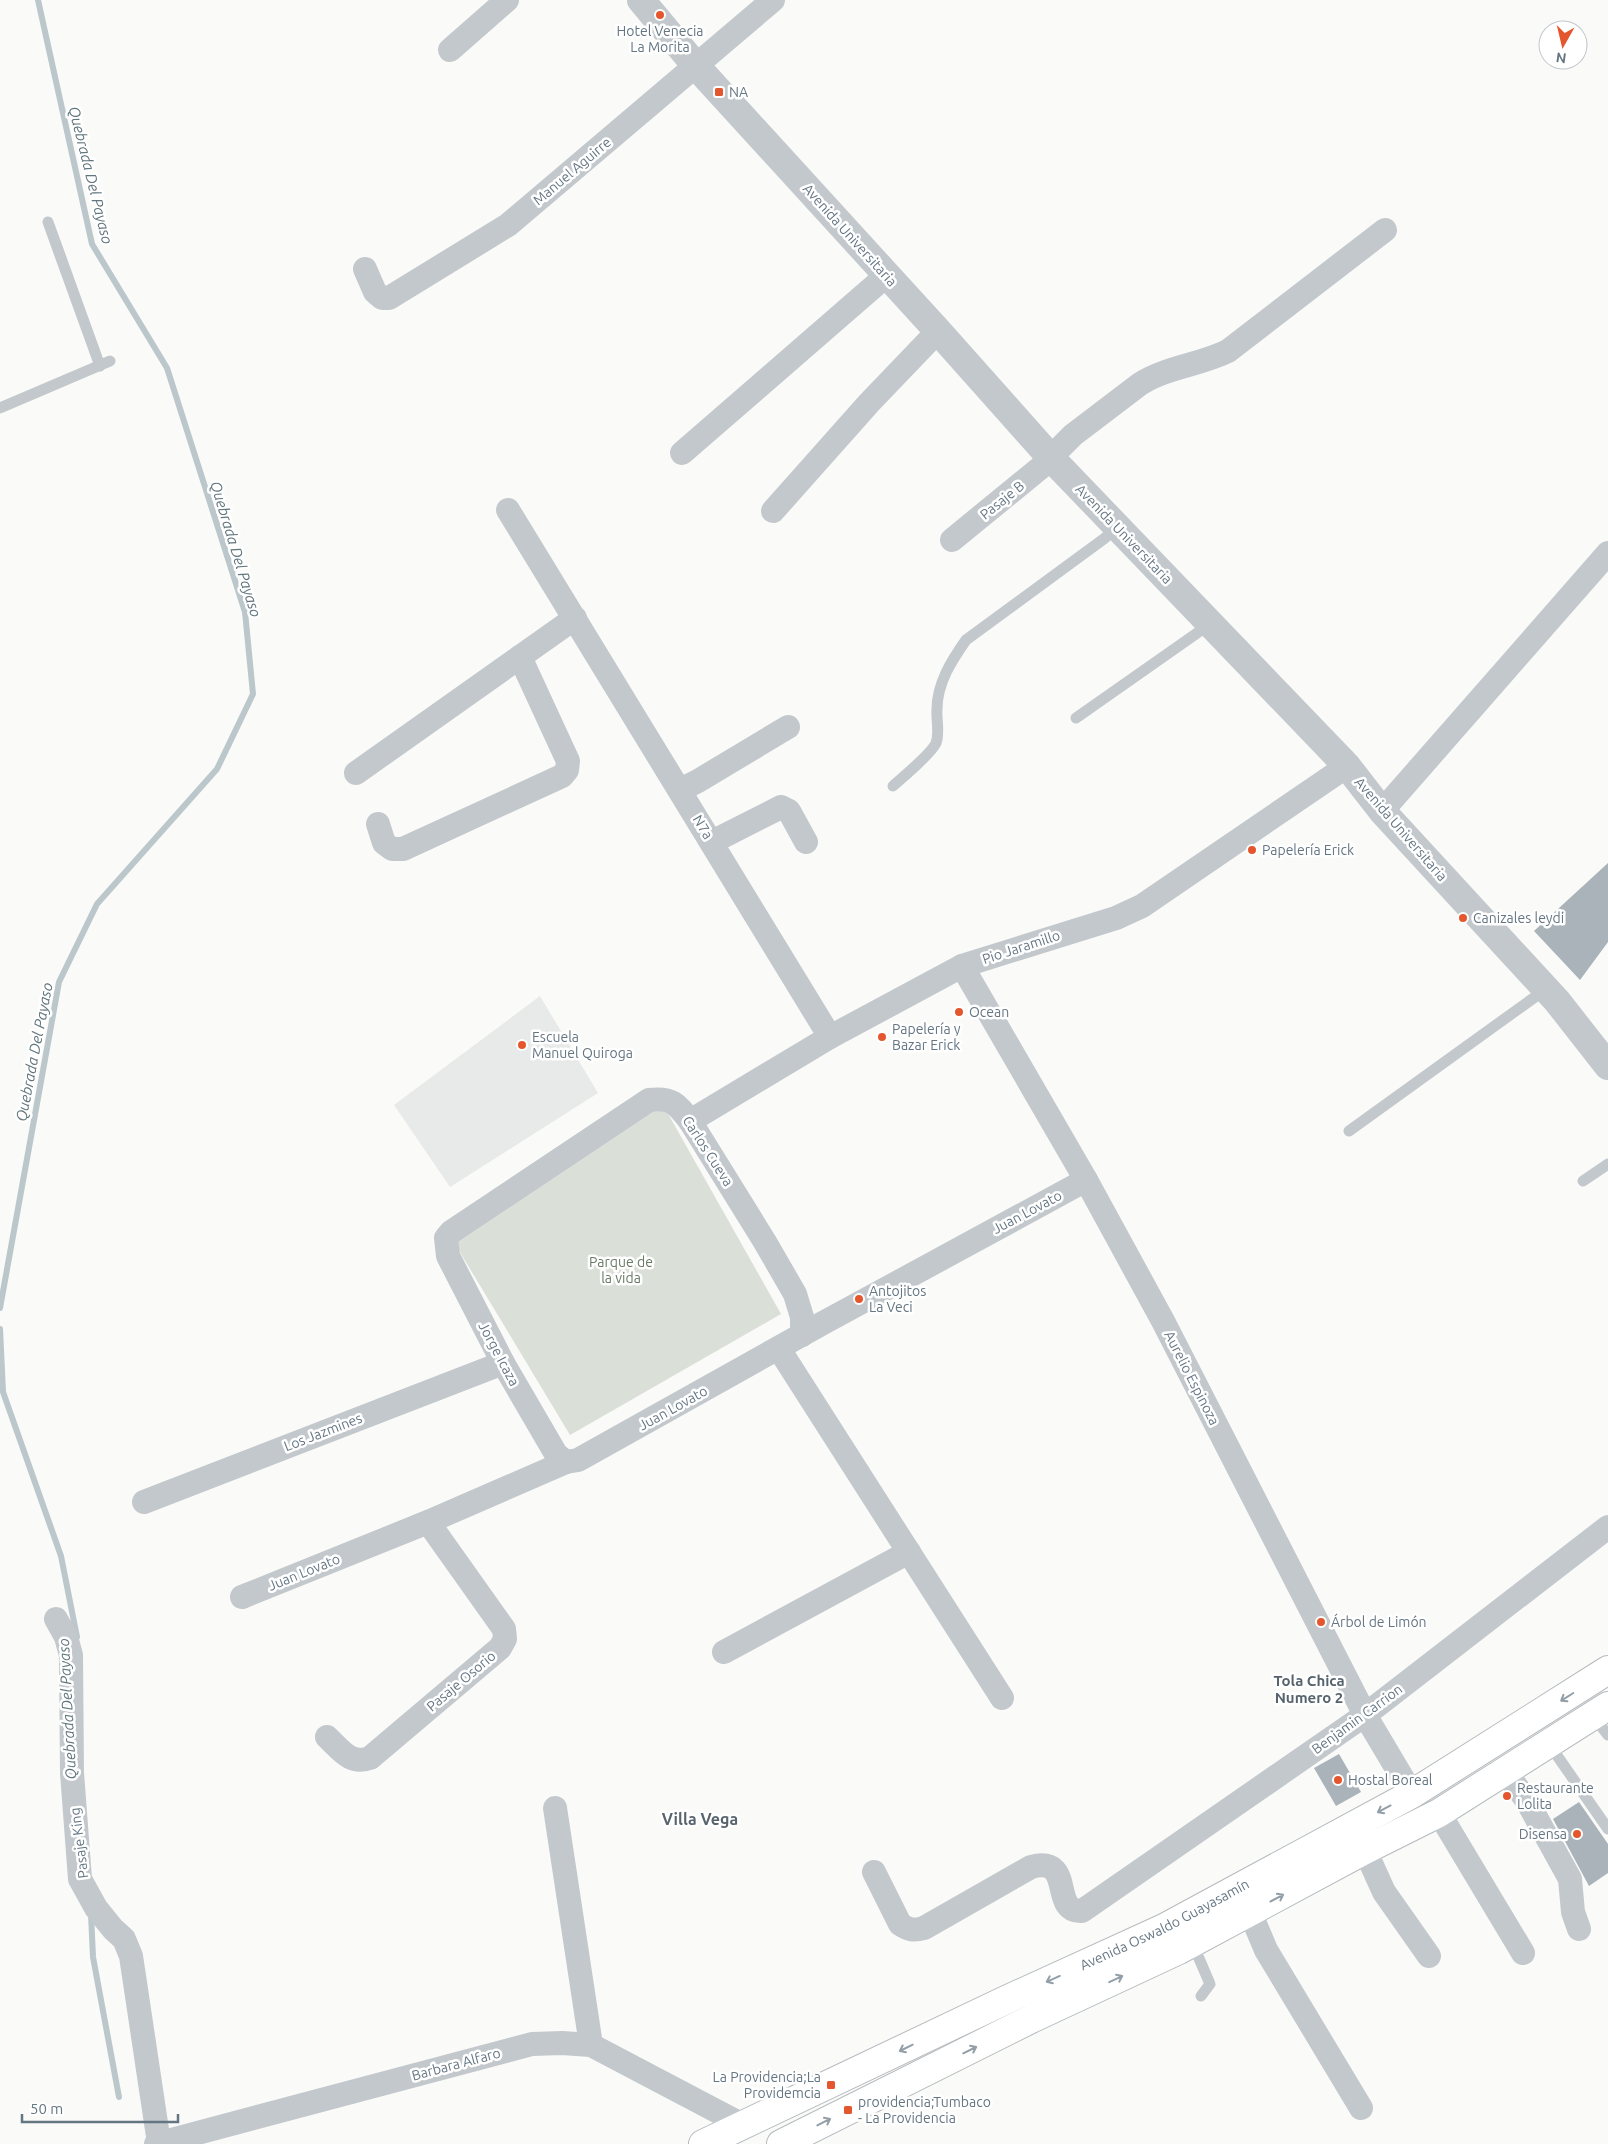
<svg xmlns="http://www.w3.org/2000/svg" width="1608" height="2144" font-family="Ubuntu,sans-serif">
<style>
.built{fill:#e8e9e9}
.green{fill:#dadfd7}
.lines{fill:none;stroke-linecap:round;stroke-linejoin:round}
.stream{stroke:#bbc7cb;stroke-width:6}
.building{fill:#aab3b9}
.primary-casing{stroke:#b5babe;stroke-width:30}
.service{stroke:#c3c8cc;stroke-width:11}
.minor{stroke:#c3c8cc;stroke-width:24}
.tertiary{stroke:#c3c8cc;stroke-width:28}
.primary{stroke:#fff;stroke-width:28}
.oneway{stroke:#939fa8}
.poi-dot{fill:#e4572e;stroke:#fff;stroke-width:2}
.labels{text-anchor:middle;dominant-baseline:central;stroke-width:5;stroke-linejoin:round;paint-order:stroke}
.poi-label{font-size:14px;fill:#657683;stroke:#fff;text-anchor:start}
.street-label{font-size:14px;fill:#657683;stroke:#fff}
.park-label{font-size:14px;fill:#687a64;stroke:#fff}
.water-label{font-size:15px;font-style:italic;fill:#60757c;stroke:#fff}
.neighbourhood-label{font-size:15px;font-weight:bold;fill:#57646e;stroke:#fff}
.quarter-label{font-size:16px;font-weight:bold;fill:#57646e;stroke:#fff}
</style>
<rect width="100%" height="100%" fill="#fafaf8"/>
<path class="built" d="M540,996L598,1093L450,1187L394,1105Z"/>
<path class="green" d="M662,1103L781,1314L570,1435L452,1239Z"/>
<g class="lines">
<g class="stream">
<path d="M0,1308L59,982L97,904L217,769L253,694L245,612L167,368L92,244L38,0"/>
<path d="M0,1329L3,1392L61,1556L77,1637"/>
<path d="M91,1914L93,1957L119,2097"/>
</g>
</g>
<g class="building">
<path d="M1608,863V942L1580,980L1534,931Z"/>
<path d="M1339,1754L1361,1792L1336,1806L1314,1768Z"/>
<path d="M1579,1802L1608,1844V1873L1589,1886L1553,1819Z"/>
</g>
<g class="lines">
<defs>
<g id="primary">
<path id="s1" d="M703,2144L1008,1999L1164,1928L1412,1794L1608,1670"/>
<path d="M781,2144L1031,2019L1179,1950L1365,1850L1439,1813L1608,1706"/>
</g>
</defs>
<use href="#primary" class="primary-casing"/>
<g class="service">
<path d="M48,222L100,366"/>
<path d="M0,408L110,361"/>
<path d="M1076,718L1210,624"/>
<path d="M893,786C902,778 932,753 936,743C940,732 936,720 937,709C937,683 952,660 966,640L1105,538L1117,527"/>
<path d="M1349,1131L1546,989"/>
<path d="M1583,1181L1608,1164"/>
<path d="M1593,1716L1608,1735"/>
<path d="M1549,1744L1608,1829"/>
<path d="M1192,1942L1210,1984L1201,1996"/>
</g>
<g class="minor">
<path d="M450,50L507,0"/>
<path d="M365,269L375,292L382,298H389L508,225L773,0"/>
<path d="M682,453L887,275"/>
<path d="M508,510L830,1037"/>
<path d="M773,511L869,403L938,331"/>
<path d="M952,540L1040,468L1073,435L1140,384C1166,367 1200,365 1228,351L1385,230"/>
<path d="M356,773L575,618"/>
<path d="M680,790L698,781L788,727"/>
<path d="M1382,811L1608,553"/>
<path d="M378,824L384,843L392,849H403L562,776L567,770L568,761L520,657"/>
<path d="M712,842L781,807L789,811L806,842"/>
<path d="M962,966L1086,1180L1163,1321L1365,1715L1412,1794"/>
<path d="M690,1121L830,1037L962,966L1116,918L1142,906L1347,766"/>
<path d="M779,1349L1002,1698"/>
<path d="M566,1462L556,1454L503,1363L448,1256L446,1238L451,1232L649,1100C672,1097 677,1104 690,1121L765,1242L795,1294L802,1317V1335"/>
<path d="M144,1502L503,1363"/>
<path d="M242,1597L428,1522L566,1462L578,1460L823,1323L1086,1180"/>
<path d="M56,1619L66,1637L71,1655L72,1773L80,1879L96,1908L113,1929L124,1939L131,1956L159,2143"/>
<path d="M724,1652L909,1552"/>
<path d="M327,1737C341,1750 350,1765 370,1758L500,1648L505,1639L504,1629L428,1522"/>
<path d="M1505,1771L1527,1801L1570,1879L1573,1912L1579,1929"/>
<path d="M555,1808L591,2045"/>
<path d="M1439,1813L1523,1953"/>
<path d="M1365,1850L1384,1892L1429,1956"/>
<path d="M874,1872L900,1924C909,1930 914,1931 924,1928L1031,1867C1076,1855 1049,1913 1082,1911L1365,1715L1608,1527"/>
<path d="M1250,1912L1266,1950L1361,2108"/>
<path d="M156,2144L532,2044L562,2043L591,2045L743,2125"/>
</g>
<path class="tertiary" d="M641,0L696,66L938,331L1051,458L1347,766L1382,811L1557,1001L1608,1066"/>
<use href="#primary" class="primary"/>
</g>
<defs><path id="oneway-shaft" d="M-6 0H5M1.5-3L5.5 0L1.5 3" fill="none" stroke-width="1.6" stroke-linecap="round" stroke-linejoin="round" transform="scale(1.25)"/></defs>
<g class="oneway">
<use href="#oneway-shaft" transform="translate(1567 1697) rotate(148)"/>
<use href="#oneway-shaft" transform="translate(1384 1809) rotate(152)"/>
<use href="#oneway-shaft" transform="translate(1277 1898) rotate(-28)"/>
<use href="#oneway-shaft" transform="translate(1053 1979) rotate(156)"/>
<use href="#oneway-shaft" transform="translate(1116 1979) rotate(-25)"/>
<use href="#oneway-shaft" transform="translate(906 2048) rotate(154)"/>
<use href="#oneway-shaft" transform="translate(970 2050) rotate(-26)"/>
<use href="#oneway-shaft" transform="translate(824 2122) rotate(-27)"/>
</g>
<g class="poi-dot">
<circle cx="660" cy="15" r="5"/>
<rect x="714" y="87" width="10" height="10" rx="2.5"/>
<circle cx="1252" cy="850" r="5"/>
<circle cx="1463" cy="918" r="5"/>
<circle cx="959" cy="1012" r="5"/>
<circle cx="882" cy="1037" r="5"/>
<circle cx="522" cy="1045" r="5"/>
<circle cx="859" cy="1299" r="5"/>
<circle cx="1321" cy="1622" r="5"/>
<circle cx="1338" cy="1780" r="5"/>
<circle cx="1507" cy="1796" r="5"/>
<circle cx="1577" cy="1834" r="5"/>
<rect x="826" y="2080" width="10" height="10" rx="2.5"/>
<rect x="843" y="2105" width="10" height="10" rx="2.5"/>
</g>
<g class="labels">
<g class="poi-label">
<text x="660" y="31" text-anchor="middle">Hotel Venecia<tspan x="660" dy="16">La Morita</tspan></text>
<text x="729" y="92">NA</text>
<text x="1262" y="850">Papelería Erick</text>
<text x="1473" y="918">Canizales leydi</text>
<text x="969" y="1012">Ocean</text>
<text x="892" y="1029">Papelería y<tspan x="892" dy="16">Bazar Erick</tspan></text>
<text x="532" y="1037">Escuela<tspan x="532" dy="16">Manuel Quiroga</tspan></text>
<text x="869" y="1291">Antojitos<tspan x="869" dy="16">La Veci</tspan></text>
<text x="1331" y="1622">Árbol de Limón</text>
<text x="1348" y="1780">Hostal Boreal</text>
<text x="1517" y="1788">Restaurante<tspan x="1517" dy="16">Lolita</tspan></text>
<text x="1567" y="1834" text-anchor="end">Disensa</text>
<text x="821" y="2077" text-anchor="end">La Providencia;La<tspan x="821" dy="16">Providemcia</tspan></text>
<text x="858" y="2102">providencia;Tumbaco<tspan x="858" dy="16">- La Providencia</tspan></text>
</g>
<g class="street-label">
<text transform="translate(572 171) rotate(-40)">Manuel Aguirre</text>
<text transform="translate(850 235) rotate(48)">Avenida Universitaria</text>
<text transform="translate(1002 500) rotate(-39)">Pasaje B</text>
<text transform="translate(1124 534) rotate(46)">Avenida Universitaria</text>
<text transform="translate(703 827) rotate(59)">N7a</text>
<text transform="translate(1401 829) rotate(49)">Avenida Universitaria</text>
<text transform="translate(1021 947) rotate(-18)">Pio Jaramillo</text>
<text transform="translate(708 1151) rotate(57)">Carlos Cueva</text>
<text transform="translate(1027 1212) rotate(-28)">Juan Lovato</text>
<text transform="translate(499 1354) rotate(62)">Jorge Icaza</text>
<text transform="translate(1192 1378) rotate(63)">Aurelio Espinoza</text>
<text transform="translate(673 1408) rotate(-29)">Juan Lovato</text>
<text transform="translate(323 1432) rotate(-21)">Los Jazmines</text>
<text transform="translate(304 1572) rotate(-22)">Juan Lovato</text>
<text transform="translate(461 1681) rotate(-40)">Pasaje Osorio</text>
<text transform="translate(1357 1719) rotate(-36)">Benjamin Carrion</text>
<text transform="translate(79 1843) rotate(-97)">Pasaje King</text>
<text stroke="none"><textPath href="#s1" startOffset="511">Avenida Oswaldo Guayasamín</textPath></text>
<text transform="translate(456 2064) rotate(-15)">Barbara Alfaro</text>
</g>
<g class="park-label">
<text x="621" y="1262">Parque de<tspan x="621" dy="16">la vida</tspan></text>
</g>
<g class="water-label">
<text transform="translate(91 175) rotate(76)">Quebrada Del Payaso</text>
<text transform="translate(236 549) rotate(73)">Quebrada Del Payaso</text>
<text transform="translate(34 1052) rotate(-79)">Quebrada Del Payaso</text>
<text transform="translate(67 1709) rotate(-93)">Quebrada Del Payaso</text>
</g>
<g class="neighbourhood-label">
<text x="1309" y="1680">Tola Chica<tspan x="1309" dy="17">Numero 2</tspan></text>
</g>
<g class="quarter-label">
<text x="700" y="1819">Villa Vega</text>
</g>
</g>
<g transform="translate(1563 45) rotate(188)"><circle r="24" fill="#ffffff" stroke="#c1c8cd"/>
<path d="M0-4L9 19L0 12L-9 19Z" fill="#e4572e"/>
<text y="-8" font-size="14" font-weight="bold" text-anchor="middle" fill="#657683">N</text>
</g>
<path d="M22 2114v8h156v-8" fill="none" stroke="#657683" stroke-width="2.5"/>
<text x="30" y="2114" font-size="15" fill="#657683" stroke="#ffffff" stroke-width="4" paint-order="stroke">50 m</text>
</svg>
